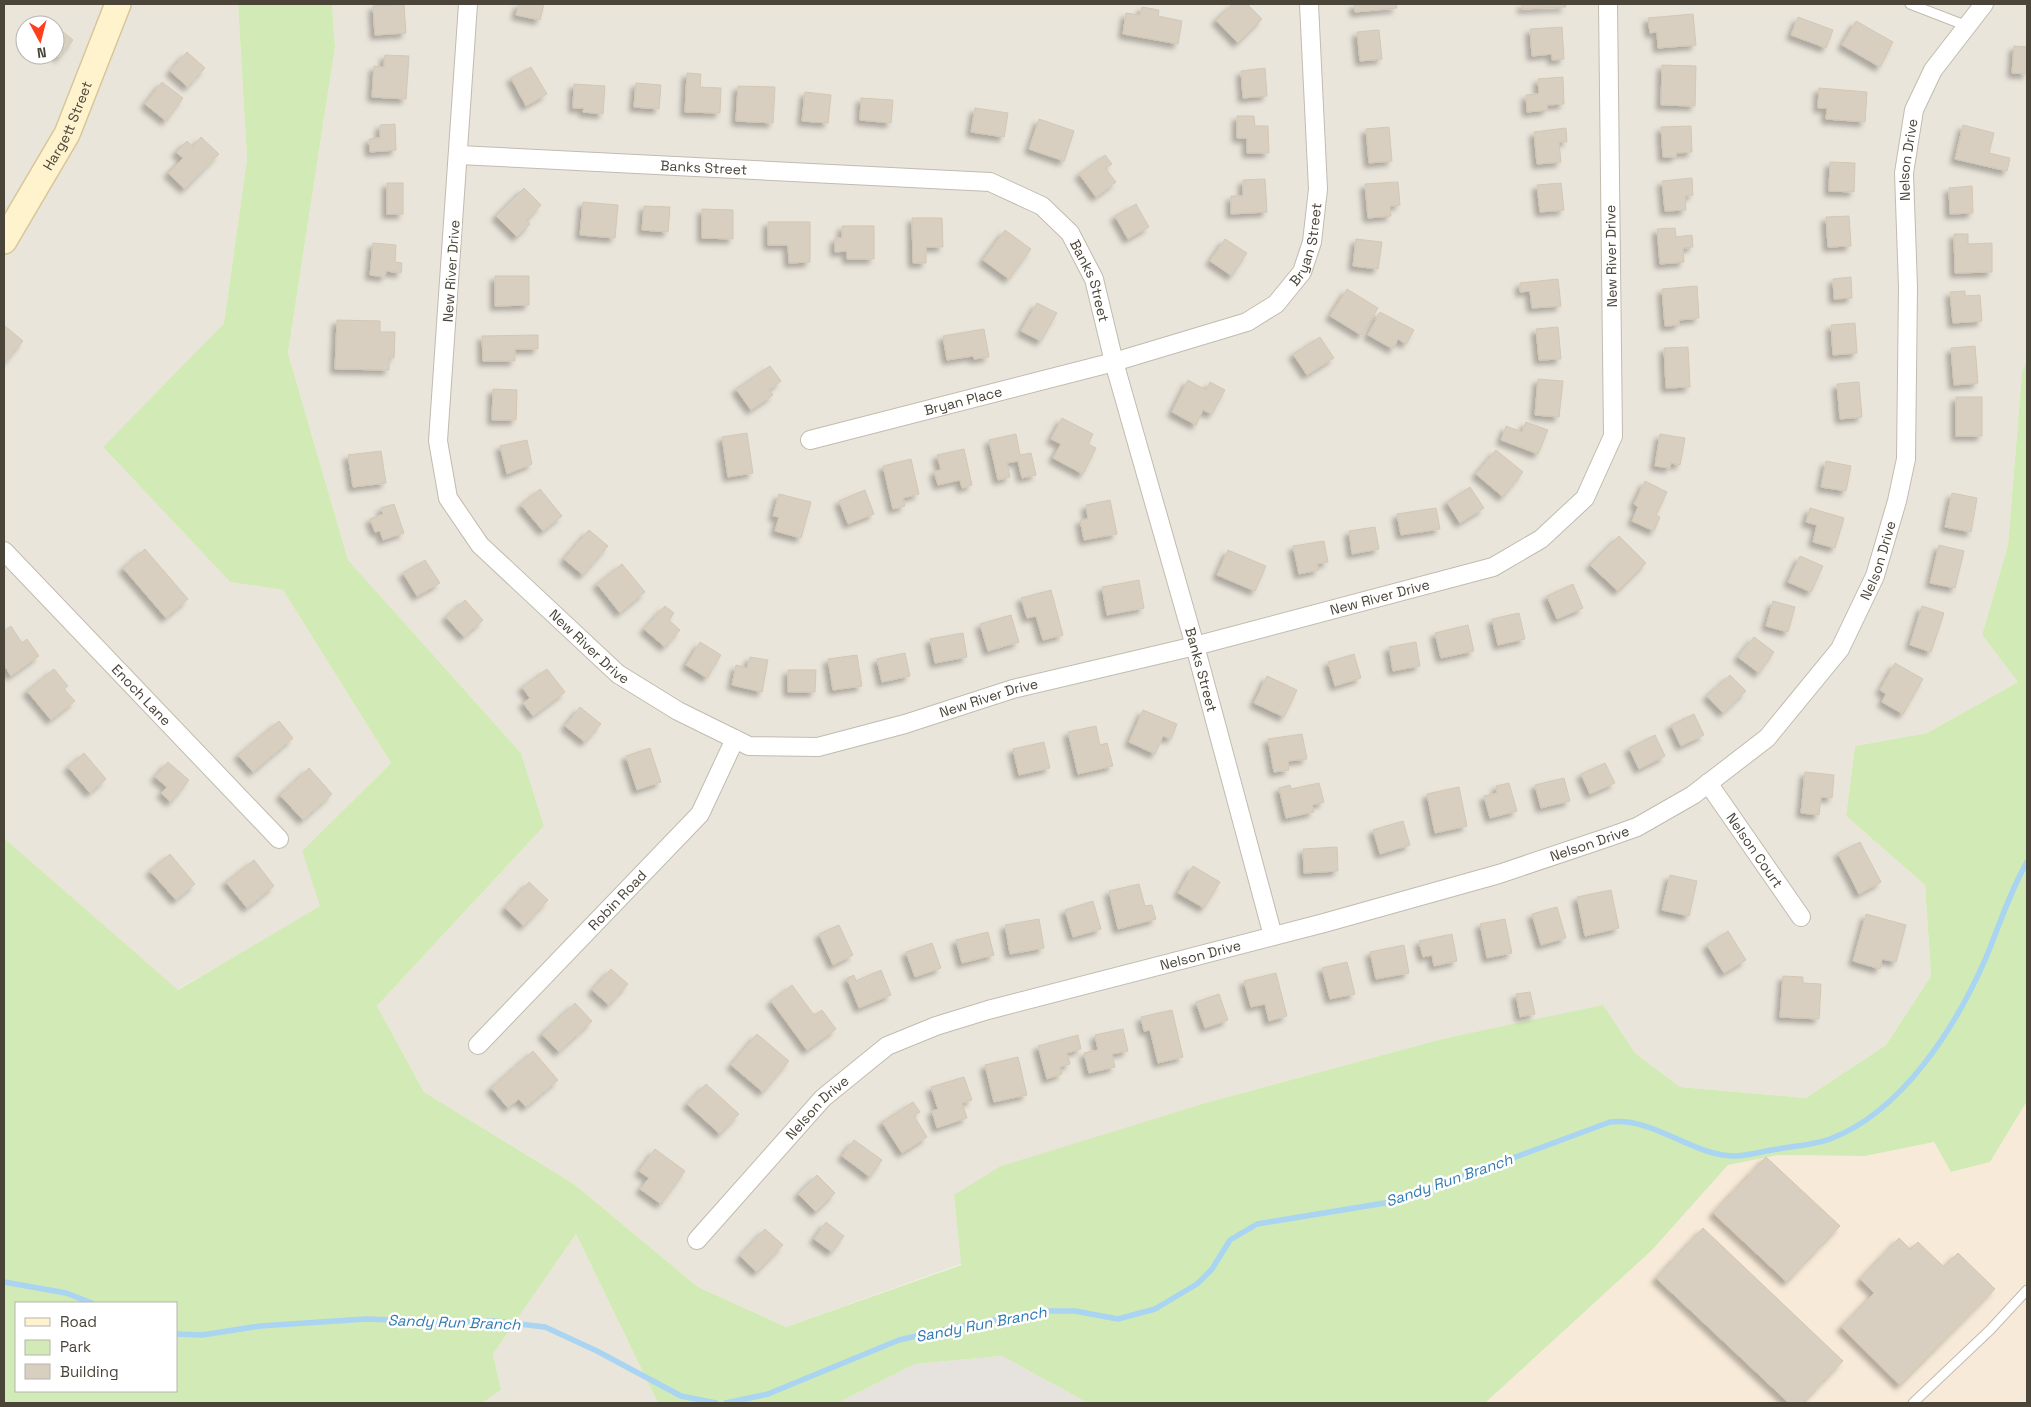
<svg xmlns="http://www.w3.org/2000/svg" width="2031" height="1407" font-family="'Space Grotesk',sans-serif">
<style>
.residential{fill:#eae5da;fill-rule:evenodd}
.commercial{fill:#f7ead8}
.industrial{fill:#e6e2dd}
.green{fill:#d2eab5;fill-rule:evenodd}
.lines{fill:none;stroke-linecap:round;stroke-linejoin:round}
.stream{stroke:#a9d4f2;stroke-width:5.5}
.building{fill:#d8cfc1;stroke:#d3c7b4;filter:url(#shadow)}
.service-casing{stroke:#c2bbae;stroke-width:11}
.minor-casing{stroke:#c2bbae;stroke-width:20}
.secondary-casing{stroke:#d6c79b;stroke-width:28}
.service{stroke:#fff;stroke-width:9}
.minor{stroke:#fff;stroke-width:18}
.secondary{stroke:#fff3cd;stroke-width:25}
.labels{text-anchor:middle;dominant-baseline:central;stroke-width:5;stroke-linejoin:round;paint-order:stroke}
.street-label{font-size:14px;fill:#4b4439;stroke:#fff}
.water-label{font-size:15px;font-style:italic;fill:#2e7ab2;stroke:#fff}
</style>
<defs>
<filter id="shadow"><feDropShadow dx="-4.5" dy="4.5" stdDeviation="2.5" flood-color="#0004"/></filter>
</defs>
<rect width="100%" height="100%" fill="#f6f3ec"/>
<g class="residential">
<path d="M4,4H238L247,159L224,323L103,447L230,582L283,590L391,763L302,851L321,906L177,990L4,838ZM25,25H55V55H25Z"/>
<path d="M332,4H2027V359L2022,372L2008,545L1982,635L2018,682L1927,733L1855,746L1846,816L1925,885L1931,976L1886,1045L1806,1098L1680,1087L1635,1053L1603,1006L1442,1039L1209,1102L954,1195L961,1264L786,1327L698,1287L574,1184L424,1092L377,1006L544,826L521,753L348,560L288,353L335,47Z"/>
<path d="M576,1234L658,1403H482L501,1390L493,1354Z"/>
</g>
<path class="commercial" d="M2027,1101V1403H1485L1652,1250L1728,1165L1778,1155L1865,1156L1934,1142L1952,1172L1990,1162Z"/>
<path class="industrial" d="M1002,1356L1088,1403H838L915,1364Z"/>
<path class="green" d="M238,4H332L335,47L288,353L348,560L521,753L544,826L377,1006L424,1092L574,1184L698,1287L786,1327L961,1265L954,1195L1001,1166L1209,1102L1442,1039L1603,1005L1635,1053L1680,1087L1806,1098L1886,1045L1931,976L1925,885L1846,816L1855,746L1927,733L2018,682L1982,635L2008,545L2022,372L2027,359V1101L1990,1162L1951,1172L1934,1142L1865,1156L1778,1155L1728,1165L1652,1250L1485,1403H1088L1002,1356L915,1364L838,1403H658L576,1234L493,1354L501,1390L482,1403H4V838L178,990L320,906L302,851L391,763L283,590L230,582L103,447L224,323L247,159ZM16,1303H176V1391H16Z"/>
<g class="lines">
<g class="stream">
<path d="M4,1282L66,1293L92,1303"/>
<path d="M176,1334L202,1335L260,1326L366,1319L444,1322L494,1321L545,1327L597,1351L681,1396L716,1403"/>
<path d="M726,1403L768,1394L899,1340L956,1327L1046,1311H1075L1118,1319L1155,1309L1197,1284L1212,1269L1230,1240L1257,1224L1397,1201L1610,1122C1656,1117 1692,1157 1737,1156C1750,1155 1764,1151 1778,1149C1794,1146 1814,1145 1830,1139C1902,1112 1955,1028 1985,960C1999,927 2009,893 2027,862"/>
</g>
</g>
<g class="building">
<path d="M404,4L406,33L375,35L373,6Z"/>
<path d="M519,4H544L540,20L516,15Z"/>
<path d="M1233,4H1247L1262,19L1238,43L1216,20Z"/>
<path d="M1354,4H1396L1397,8L1355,12Z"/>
<path d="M1522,4H1565L1566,7L1522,9Z"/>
<path d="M1142,7L1159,10L1158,16L1182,21L1178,44L1123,34L1126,13L1140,15Z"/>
<path d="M1693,14L1696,45L1658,48L1657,32L1650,33L1648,18Z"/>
<path d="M45,17L73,40L59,58L55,54V25H38Z"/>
<path d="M1798,17L1833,30L1826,48L1791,35Z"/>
<path d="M1856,21L1893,42L1880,67L1842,45Z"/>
<path d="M1562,27L1564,59L1552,60V54L1532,56L1530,29Z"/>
<path d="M1379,30L1382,59L1360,61L1357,32Z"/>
<path d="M2014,46L2027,47V74L2012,73Z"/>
<path d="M187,52L205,68L188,87L170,71Z"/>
<path d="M385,55L409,56L406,99L372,97L374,66L384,67Z"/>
<path d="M1662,65L1696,66L1695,106L1661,105Z"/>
<path d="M531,67L547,94L526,106L511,78Z"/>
<path d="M1265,68L1267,96L1243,98L1241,71Z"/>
<path d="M687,73L701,74L700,87L721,88L720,113L685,112Z"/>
<path d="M1563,77L1564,104L1547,105V110L1527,112L1526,95L1539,94L1538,79Z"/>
<path d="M162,82L183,98L166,121L145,104Z"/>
<path d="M636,83L661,85L659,109L634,107Z"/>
<path d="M574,84L605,86L603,114L583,112L584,108H573Z"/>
<path d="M738,86L775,87L773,123L736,121Z"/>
<path d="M1819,88L1867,92L1865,122L1826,119L1827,108H1818Z"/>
<path d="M805,92L831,95L828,123L802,121Z"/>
<path d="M861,98L893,100L891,123L860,120Z"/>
<path d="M975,108L1008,113L1004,137L971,132Z"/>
<path d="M1237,116H1254L1255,126H1268L1269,153H1247V138H1237Z"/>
<path d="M1039,119L1074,131L1064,161L1029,149Z"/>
<path d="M395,124L396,150L370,152L369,139L380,138V125Z"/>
<path d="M1963,125L1994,133L1989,153L2010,158L2007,171L1955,159Z"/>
<path d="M1691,126L1692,152L1676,153V157H1663L1661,127Z"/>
<path d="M1389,127L1392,161L1369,163L1366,129Z"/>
<path d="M1566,128L1567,142H1559L1561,162L1537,164L1534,132Z"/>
<path d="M201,137L219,154L185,189L168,173L183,158L176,152L187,141L193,147Z"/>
<path d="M1105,155L1112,164L1105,168L1116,182L1096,197L1079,174Z"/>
<path d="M1830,162L1855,163L1854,192L1829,191Z"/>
<path d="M1692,178L1693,195L1685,196L1686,210L1665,211L1662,181Z"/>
<path d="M1265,179L1267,212L1231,214V196H1243V180Z"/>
<path d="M1398,182L1400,205L1390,206L1391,216L1368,218L1365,184Z"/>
<rect x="387" y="183" width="16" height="31"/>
<path d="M1561,183L1564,210L1540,212L1537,185Z"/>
<path d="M1972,186L1973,213L1950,214L1949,188Z"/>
<path d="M524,188L541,205L527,220L530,224L517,237L496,216Z"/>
<path d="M583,202L618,205L615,238L580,235Z"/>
<path d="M1136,204L1149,227L1128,239L1115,216Z"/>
<path d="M644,206L670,207L668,232L642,230Z"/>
<path d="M702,209L733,210V239L702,238Z"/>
<path d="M1849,216L1851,246L1828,247L1826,217Z"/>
<path d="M912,218H942L943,247H926V263H913Z"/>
<path d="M768,222H810V262L789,263L788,245H768Z"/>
<path d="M842,226H874V259H847V251L835,252V238H842Z"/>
<path d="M1675,228L1676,237L1692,235L1693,247L1683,248L1684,262L1660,264L1657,229Z"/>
<path d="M1005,230L1031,249L1009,279L983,260Z"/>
<path d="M1954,234H1968V244L1992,243V272L1955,273Z"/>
<path d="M1225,239L1247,253L1232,276L1210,261Z"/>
<path d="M1356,239L1382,242L1378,269L1353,266Z"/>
<path d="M373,243L396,245L395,262L402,263L401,273L386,271L385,277L370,275Z"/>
<path d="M495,276H529V305L495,306Z"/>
<path d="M1851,277L1852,298L1834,299L1833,279Z"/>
<path d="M1558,279L1561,306L1532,308L1530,291L1520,292V283Z"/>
<path d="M1697,286L1699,318L1679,320V325L1665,326L1662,289Z"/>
<path d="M1347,289L1378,308L1361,335L1330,316Z"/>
<path d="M1965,291V296L1980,295L1982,321L1953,323L1950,292Z"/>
<path d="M1037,303L1057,313L1041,341L1021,331Z"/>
<path d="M1380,312L1414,330L1406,344L1398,339L1393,349L1368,335Z"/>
<path d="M337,320L380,321V332H395L394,358H389V370L335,369Z"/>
<path d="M1855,323L1857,353L1833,355L1831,325Z"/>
<path d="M5,326L23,341L4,364V328Z"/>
<path d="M1558,327L1561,359L1539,360L1536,329Z"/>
<path d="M984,329L989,357L974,359L973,356L947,360L943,336Z"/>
<path d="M538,335V349H515V361H483L482,336Z"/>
<path d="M1320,337L1334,358L1307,375L1293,354Z"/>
<path d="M1975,346L1978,383L1954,385L1951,348Z"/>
<path d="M1688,347L1690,387L1666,388L1664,348Z"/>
<path d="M770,366L781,381L769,390L773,395L751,410L736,389Z"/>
<path d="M1538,379L1563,381L1559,417L1535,415Z"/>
<path d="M1188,380L1206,390L1210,382L1225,390L1212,414L1203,410L1196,425L1172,412Z"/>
<path d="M1859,382L1862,417L1840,419L1837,384Z"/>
<path d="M493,389L517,390L516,420H492Z"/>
<rect x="1956" y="397" width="26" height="39"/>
<path d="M1062,418L1093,434L1088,444L1096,448L1083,474L1053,458L1061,444L1051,439Z"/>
<path d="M1526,422L1548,430L1538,454L1501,440L1506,426L1522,432Z"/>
<path d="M747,433L753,473L728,477L722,437Z"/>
<path d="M1016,434L1020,455L1031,453L1036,475L1022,478L1018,461L1007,463L1010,477L998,480L989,440Z"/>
<path d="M1660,434L1685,438L1680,465L1671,463L1670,468L1655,466Z"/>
<path d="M527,440L532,464L507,474L500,446Z"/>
<path d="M964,449L972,485L962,488L960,480L938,485L934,471L941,470L937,455Z"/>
<path d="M1496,450L1523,472L1503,497L1476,474Z"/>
<path d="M381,451L386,483L353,487L348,455Z"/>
<path d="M911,459L919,494L903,498L905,506L893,509L883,466Z"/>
<path d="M1826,461L1851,466L1846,491L1821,487Z"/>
<path d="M1645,481L1667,492L1656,515L1660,517L1654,531L1632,521L1638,507L1634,504Z"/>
<path d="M1470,487L1484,508L1460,523L1447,502Z"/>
<path d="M540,489L562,516L543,531L521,505Z"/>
<path d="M865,490L874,514L848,524L839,501Z"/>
<path d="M1952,493L1977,498L1971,532L1945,527Z"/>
<path d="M779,494L811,502L801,538L775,531L779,517L773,516Z"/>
<path d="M1110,500L1117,534L1084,540L1080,520L1088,519L1086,505Z"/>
<path d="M394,504L404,533L383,540L380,531L375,532L370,519L383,514L381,508Z"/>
<path d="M1436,508L1440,529L1401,535L1397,514Z"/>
<path d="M1810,508L1844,518L1835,548L1813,542L1817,525L1806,522Z"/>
<path d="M1375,527L1379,549L1352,554L1349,531Z"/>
<path d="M589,530L608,546L583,575L564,559Z"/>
<path d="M1619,536L1646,563L1618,591L1590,565Z"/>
<path d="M1324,541L1328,562L1317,564L1319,570L1299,574L1293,546Z"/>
<path d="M1939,545L1964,551L1955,588L1930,583Z"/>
<path d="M145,549L188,599L166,618L123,568Z"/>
<path d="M1228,550L1266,566L1255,591L1217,575Z"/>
<path d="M1800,556L1823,566L1811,592L1788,582Z"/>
<path d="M425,560L440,583L417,596L403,573Z"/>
<path d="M622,564L645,592L620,613L597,584Z"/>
<path d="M1139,580L1144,608L1107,615L1102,587Z"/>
<path d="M1573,584L1583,608L1557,619L1547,596Z"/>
<path d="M1051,590L1063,635L1043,640L1036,616L1027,618L1021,598Z"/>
<path d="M465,600L483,620L464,637L446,617Z"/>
<path d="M1773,601L1795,607L1788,632L1766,626Z"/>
<path d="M665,606L674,613L669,620L680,630L665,647L644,629Z"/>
<path d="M1922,606L1944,613L1931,652L1910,645Z"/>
<path d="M1519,613L1525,639L1498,645L1492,619Z"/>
<path d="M1011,615L1019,642L988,651L980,624Z"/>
<path d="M1468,625L1474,651L1441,658L1435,633Z"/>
<path d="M11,626L22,643L27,639L39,656L11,676L4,665V631Z"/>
<path d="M963,633L967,657L935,663L930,639Z"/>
<path d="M1754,637L1774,652L1759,673L1738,657Z"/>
<path d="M700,642L721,655L707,678L686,665Z"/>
<path d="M1416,642L1420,666L1393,671L1389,647Z"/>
<path d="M905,653L910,676L882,682L877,659Z"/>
<path d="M1354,654L1361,678L1335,686L1328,662Z"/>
<path d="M857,655L862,686L833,690L828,659Z"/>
<path d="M750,657L768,660L762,692L732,685L736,665L747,668Z"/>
<path d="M1895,663L1923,679L1903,714L1882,702L1886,694L1880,690Z"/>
<path d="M54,669L68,686L64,689L75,701L51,720L27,691Z"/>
<path d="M547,669L565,692L533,716L523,703L530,698L522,687Z"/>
<path d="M788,670H816L815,692H788Z"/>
<path d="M1730,675L1746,691L1723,713L1707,696Z"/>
<path d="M1267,676L1297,690L1284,717L1254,703Z"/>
<path d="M580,707L601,724L585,742L565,726Z"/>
<path d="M1143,710L1177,724L1171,739L1163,736L1155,754L1129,742Z"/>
<path d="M1694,714L1704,735L1681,746L1671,725Z"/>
<path d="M279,721L293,738L253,772L238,755Z"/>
<path d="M1096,726L1100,745L1107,743L1113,766L1078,774L1068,732Z"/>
<path d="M1302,734L1307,759L1288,761L1289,770L1274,772L1268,739Z"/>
<path d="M1655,735L1665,756L1639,769L1629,748Z"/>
<path d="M1044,742L1050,768L1019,775L1013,749Z"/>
<path d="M650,748L661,782L637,790L626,756Z"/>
<path d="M84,753L106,779L90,793L68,767Z"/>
<path d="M168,762L189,780L171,802L161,793L167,787L155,777Z"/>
<path d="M1605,763L1615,783L1590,794L1581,774Z"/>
<path d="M309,768L332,794L303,820L280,795Z"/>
<path d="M1805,772L1834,775L1832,798L1821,797L1819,815L1801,813Z"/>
<path d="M1564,778L1570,801L1541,808L1535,785Z"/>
<path d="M1319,783L1324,802L1312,805L1314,812L1286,818L1279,788L1290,785L1291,789Z"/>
<path d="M1509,783L1517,811L1490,818L1484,796L1497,793L1496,786Z"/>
<path d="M1459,787L1467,826L1435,833L1427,794Z"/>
<path d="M1403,821L1410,845L1380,854L1373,830Z"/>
<path d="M1860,842L1881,882L1859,894L1838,853Z"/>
<path d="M1337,847L1338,871L1304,873L1303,849Z"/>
<path d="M170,854L195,884L176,900L150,871Z"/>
<path d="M254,860L274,886L247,908L226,882Z"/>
<path d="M1193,866L1220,882L1204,908L1178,893Z"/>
<path d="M1670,875L1697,881L1689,916L1662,910Z"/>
<path d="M529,882L548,900L524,926L505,908Z"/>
<path d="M1139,884L1145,906L1152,905L1156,919L1118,929L1109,891Z"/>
<path d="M1611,890L1619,928L1585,936L1577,897Z"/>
<path d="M1093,901L1101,929L1073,937L1065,910Z"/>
<path d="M1557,907L1566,938L1541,945L1532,914Z"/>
<path d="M1866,914L1906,925L1896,962L1882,959L1880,969L1853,961Z"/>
<path d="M1039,919L1044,948L1010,954L1005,925Z"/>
<path d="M1505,919L1512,953L1487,958L1480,924Z"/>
<path d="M839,925L853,955L833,965L819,934Z"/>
<path d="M1728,931L1746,960L1724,973L1707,945Z"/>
<path d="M988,932L994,955L962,963L956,940Z"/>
<path d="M1452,934L1457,961L1434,966L1432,955L1423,957L1419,941Z"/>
<path d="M932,943L941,968L915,977L906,952Z"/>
<path d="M1404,945L1409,973L1376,979L1370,952Z"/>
<path d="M1347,962L1355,994L1330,999L1322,968Z"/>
<path d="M611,969L628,984L609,1005L592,990Z"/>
<path d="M881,970L891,995L859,1008L847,978L854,975L856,981Z"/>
<path d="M1276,973L1287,1016L1269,1021L1265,1004L1251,1007L1244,981Z"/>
<path d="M1783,976L1803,977V983L1821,984L1819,1019L1780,1017Z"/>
<path d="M792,985L814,1015L822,1010L836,1029L807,1050L771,1001Z"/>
<path d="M1530,992L1535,1014L1520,1017L1516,994Z"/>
<path d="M1219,994L1228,1020L1205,1028L1196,1002Z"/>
<path d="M575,1003L592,1021L559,1052L542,1034Z"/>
<path d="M1172,1010L1183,1057L1158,1063L1150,1030L1144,1031L1141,1017Z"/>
<path d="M1123,1029L1128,1051L1112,1054L1115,1067L1089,1073L1084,1053L1098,1050L1095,1035Z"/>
<path d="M757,1034L789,1061L763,1092L731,1065Z"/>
<path d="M1078,1035L1081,1049L1067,1053L1070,1064L1060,1067L1062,1074L1047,1079L1038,1046Z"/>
<path d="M533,1051L558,1080L526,1107L519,1099L508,1108L491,1088Z"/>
<path d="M1018,1057L1027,1095L994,1102L985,1065Z"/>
<path d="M964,1077L972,1100L962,1103L967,1118L937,1128L932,1111L938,1109L931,1087Z"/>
<path d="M706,1084L739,1114L720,1134L687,1104Z"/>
<path d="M913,1102L920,1112L914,1116L927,1137L902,1153L882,1122Z"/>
<path d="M854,1140L882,1160L870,1177L842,1156Z"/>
<path d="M655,1149L685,1171L661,1204L640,1189L649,1178L639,1171Z"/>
<path d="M1766,1157L1840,1226L1787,1282L1713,1213Z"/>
<path d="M817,1175L835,1193L816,1212L798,1194Z"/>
<path d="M826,1222L844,1236L832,1252L814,1239Z"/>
<path d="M1703,1228L1843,1361L1803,1403H1789L1656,1278Z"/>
<path d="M765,1229L783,1245L757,1272L740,1256Z"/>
<path d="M1899,1238L1910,1249L1918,1242L1944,1267L1958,1253L1995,1289L1900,1385L1841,1327L1874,1293L1860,1279Z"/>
</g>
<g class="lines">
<defs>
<g id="service">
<path d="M1910,4L1967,26"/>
<path d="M1913,1403L1990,1330L2027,1290"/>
</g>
<g id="minor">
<path id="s1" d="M468,4L438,441L448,498L480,545L618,674L678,711L749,746L818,747L905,724L1013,689L1195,646L1493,567L1541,539L1585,498L1613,436L1608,4"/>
<path id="s2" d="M459,155L990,182L1042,206L1070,233L1094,279L1114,362L1195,646L1273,936"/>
<path id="s3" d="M810,440L1114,362L1247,322L1276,304L1302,272L1312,242L1318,189L1309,4"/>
<path id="s4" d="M4,551L279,839"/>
<path id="s5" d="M1708,783L1801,917"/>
<path id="s6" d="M478,1045L700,814L735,739"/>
<path id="s7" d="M697,1240L823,1098L887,1046L936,1026L988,1010L1324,923L1499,874L1609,837L1637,827L1693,795L1767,738L1840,649L1875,576L1897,501L1906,459L1908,287L1904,173L1914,110L1933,70L1984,4"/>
</g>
<g id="secondary">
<path id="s8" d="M4,241L67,134L118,4"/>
</g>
</defs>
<use href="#service" class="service-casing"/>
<use href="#minor" class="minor-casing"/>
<use href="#secondary" class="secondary-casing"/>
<use href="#service" class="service"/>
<use href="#minor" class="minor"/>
<use href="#secondary" class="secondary"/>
</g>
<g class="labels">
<g class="street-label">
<text stroke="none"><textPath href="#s8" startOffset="132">Hargett Street</textPath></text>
<text stroke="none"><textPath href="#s7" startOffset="1829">Nelson Drive</textPath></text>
<text stroke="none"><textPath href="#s2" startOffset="245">Banks Street</textPath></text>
<text stroke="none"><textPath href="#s3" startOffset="556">Bryan Street</textPath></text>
<text transform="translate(1611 256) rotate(-91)">New River Drive</text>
<text transform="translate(451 271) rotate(-86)">New River Drive</text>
<text stroke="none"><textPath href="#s2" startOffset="680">Banks Street</textPath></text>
<text stroke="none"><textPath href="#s3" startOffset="158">Bryan Place</textPath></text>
<text stroke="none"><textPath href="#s7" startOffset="1424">Nelson Drive</textPath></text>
<text stroke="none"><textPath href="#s1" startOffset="1542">New River Drive</textPath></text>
<text stroke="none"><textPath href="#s1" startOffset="702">New River Drive</textPath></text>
<text stroke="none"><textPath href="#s2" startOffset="1085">Banks Street</textPath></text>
<text stroke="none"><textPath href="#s4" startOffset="199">Enoch Lane</textPath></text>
<text stroke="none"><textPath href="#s1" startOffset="1138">New River Drive</textPath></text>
<text stroke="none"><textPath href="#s7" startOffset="1004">Nelson Drive</textPath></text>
<text stroke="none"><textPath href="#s5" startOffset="82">Nelson Court</textPath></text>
<text stroke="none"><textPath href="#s6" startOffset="201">Robin Road</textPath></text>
<text stroke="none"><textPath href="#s7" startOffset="599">Nelson Drive</textPath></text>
<text stroke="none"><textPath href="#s7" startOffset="179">Nelson Drive</textPath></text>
</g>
<g class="water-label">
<text transform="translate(1449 1180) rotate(-19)">Sandy Run Branch</text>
<text transform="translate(454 1322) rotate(2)">Sandy Run Branch</text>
<text transform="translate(981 1324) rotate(-11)">Sandy Run Branch</text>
</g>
</g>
<rect width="2031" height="1407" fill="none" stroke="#4b4439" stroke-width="10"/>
<rect x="15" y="1302" width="162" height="90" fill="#ffffff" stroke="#b7b4b0"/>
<rect x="25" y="1318" width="25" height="8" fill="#fff3cd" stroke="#b7b4b0"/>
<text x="60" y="1327" font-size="15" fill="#4b4439">Road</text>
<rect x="25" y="1340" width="25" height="15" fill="#d2eab5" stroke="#b7b4b0"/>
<text x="60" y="1352" font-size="15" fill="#4b4439">Park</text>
<rect x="25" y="1364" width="25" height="15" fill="#d8cfc1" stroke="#b7b4b0"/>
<text x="60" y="1377" font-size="15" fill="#4b4439">Building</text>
<g transform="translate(40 40) rotate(173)"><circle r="24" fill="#ffffff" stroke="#b7b4b0"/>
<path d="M0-4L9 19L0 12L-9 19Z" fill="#fc3f1d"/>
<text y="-8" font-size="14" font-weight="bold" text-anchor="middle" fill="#4b4439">N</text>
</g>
</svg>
